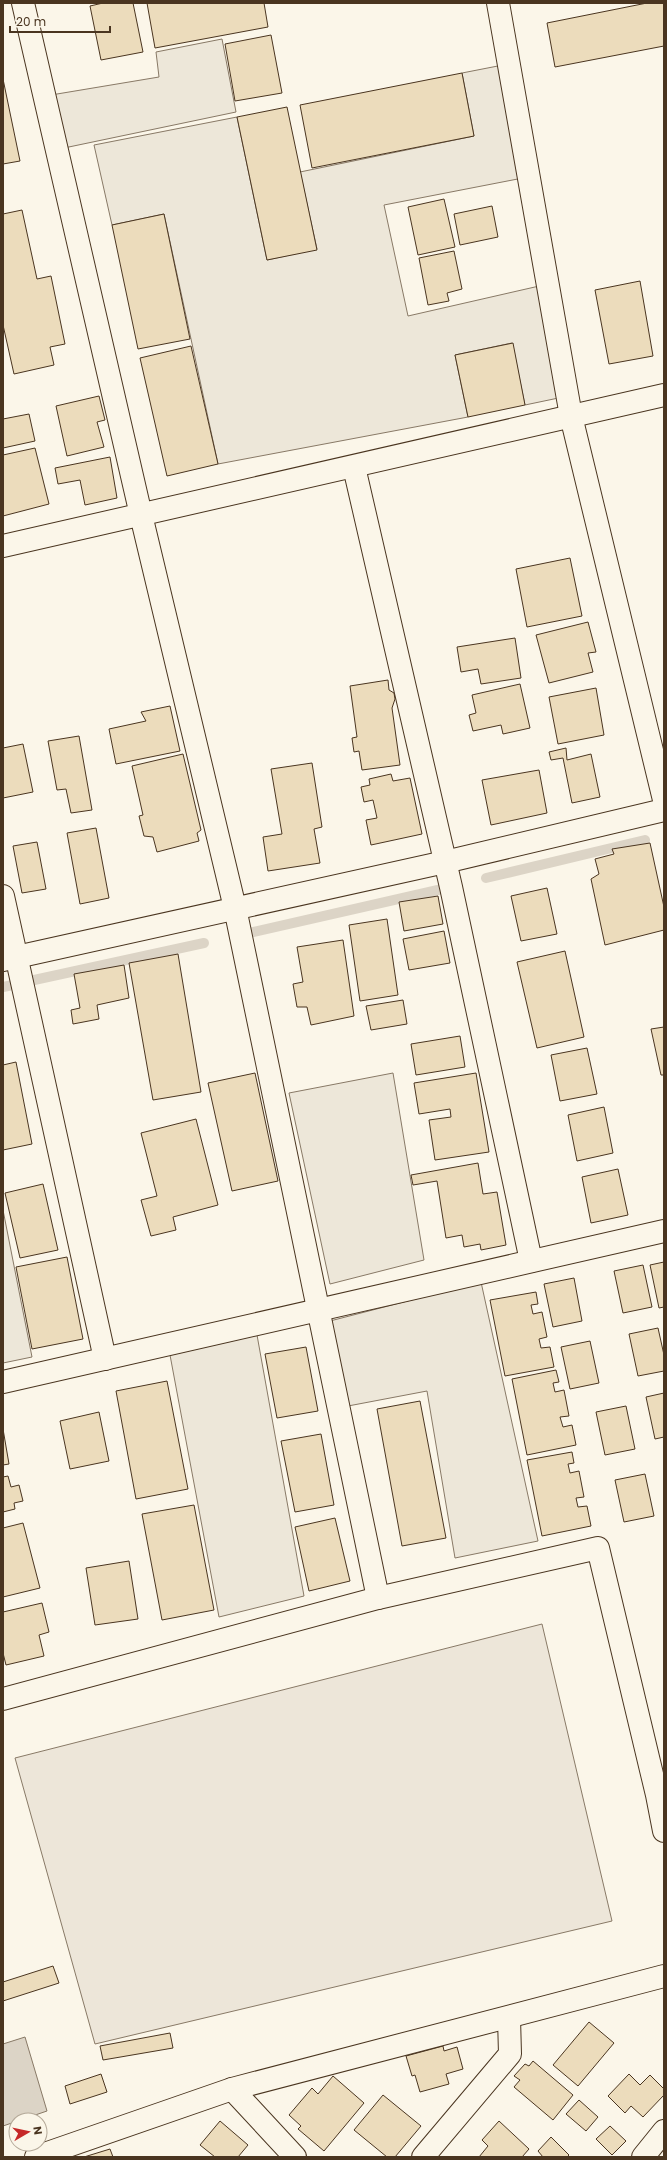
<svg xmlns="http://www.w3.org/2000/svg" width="667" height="2160" font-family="Poppins,sans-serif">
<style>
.green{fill:#ede6d9;stroke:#887966}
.parking{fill:#ede7d9;stroke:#887966}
.water{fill:#dcd4c6;stroke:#887966}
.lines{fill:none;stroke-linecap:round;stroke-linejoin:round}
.stream{stroke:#dcd4c6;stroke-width:10}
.building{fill:#ecdcbc;stroke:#4a3520}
.minor-casing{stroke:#4a3520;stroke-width:24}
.minor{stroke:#fbf6e9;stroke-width:22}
</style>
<rect width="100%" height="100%" fill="#fbf6e9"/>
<path class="green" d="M542,1624L612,1921L95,2044L15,1758Z"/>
<g class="parking">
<path d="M222,39L236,112L64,148L51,95L159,77L156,52Z"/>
<path d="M508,64L528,177L384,205L408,316L548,284L568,396L525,405L512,343L455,355L468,417L218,464L164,214L112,225L94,145L237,117L267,260L317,249L300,172L474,136L462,73Z"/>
<path d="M393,1073L424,1260L330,1284L289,1093Z"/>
<path d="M3,1210L32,1357L3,1363Z"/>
<path d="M481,1282L538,1541L455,1558L427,1391L348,1406L330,1321Z"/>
<path d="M257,1335L304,1596L219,1617L170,1355Z"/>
</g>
<path class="water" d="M25,2037L47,2111L3,2126V2044Z"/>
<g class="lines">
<g class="stream">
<path d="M486,878L645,840"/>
<path d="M249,933L451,887"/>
<path d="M25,982L204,943"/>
<path d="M3,987L13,985"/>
</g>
</g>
<g class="building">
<path d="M103,3H133L143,52L101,60L90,6Z"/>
<path d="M147,3H264L268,27L155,48Z"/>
<path d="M647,3H664V46L555,67L547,23Z"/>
<path d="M271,35L282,93L235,101L225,44Z"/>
<path d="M462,73L474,136L312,168L300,105Z"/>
<path d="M3,79L20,161L3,164Z"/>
<path d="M287,107L317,250L267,260L237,117Z"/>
<path d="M444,199L455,247L418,255L408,207Z"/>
<path d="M492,206L498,237L460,245L454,214Z"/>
<path d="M22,210L37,279L51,276L65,344L50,347L54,365L14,374L3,325V214Z"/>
<path d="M164,214L190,339L138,349L112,225Z"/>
<path d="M454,251L462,289L447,293L449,301L428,305L419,258Z"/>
<path d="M640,281L653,356L609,364L595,290Z"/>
<path d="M513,343L525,405L468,417L455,355Z"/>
<path d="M191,346L218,464L167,476L140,358Z"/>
<path d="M99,396L105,420L97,422L104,447L67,456L56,406Z"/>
<path d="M29,414L35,441L3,448V419Z"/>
<path d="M35,448L49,504L3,516V455Z"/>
<path d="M110,457L117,498L85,505L80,480L58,484L55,468Z"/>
<path d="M570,558L582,616L527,627L516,569Z"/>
<path d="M588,622L596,652L588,653L593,672L549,683L536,635Z"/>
<path d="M515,638L521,678L481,684L478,669L461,672L457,647Z"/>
<path d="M388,680L389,690L394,693L395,699L392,708L400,765L362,770L359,751L354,752L352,738L357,737L350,686Z"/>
<path d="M520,684L530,728L503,734L501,725L473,731L469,715L476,713L472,695Z"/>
<path d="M596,688L604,735L558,744L549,697Z"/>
<path d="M170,706L180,751L116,764L109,729L146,721L141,712Z"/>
<path d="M79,736L92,810L71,813L66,789L57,790L48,741Z"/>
<path d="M23,744L33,792L3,798V748Z"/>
<path d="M566,748L567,760L591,754L600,797L572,803L563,758L551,760L549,752Z"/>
<path d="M183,754L201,830L197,833L199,841L157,852L153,837L144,836L139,816L143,815L132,766Z"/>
<path d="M312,763L322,827L314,829L320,863L268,871L263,837L282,834L271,769Z"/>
<path d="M539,770L547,813L491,825L482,780Z"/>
<path d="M391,774L393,781L410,778L422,834L371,845L366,820L377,818L373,800L364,802L361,787L370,785L369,779Z"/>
<path d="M96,828L109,898L80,904L67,833Z"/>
<path d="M37,842L46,889L22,893L13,846Z"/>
<path d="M650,843L664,907V930L605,945L591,879L599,874L595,859L614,854L612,849Z"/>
<path d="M547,888L557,934L521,941L511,896Z"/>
<path d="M438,896L443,924L404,931L399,902Z"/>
<path d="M387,919L398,995L360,1001L349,925Z"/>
<path d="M444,931L450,963L409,970L403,939Z"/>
<path d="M343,940L354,1016L311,1025L307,1007H297L293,984L303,982L297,947Z"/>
<path d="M565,951L584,1037L537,1048L517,962Z"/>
<path d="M178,954L201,1092L153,1100L129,963Z"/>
<path d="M124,965L129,998L97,1005L99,1019L73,1024L71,1010L80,1008L74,974Z"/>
<path d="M403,1000L407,1024L371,1030L366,1006Z"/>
<path d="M664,1027V1075H661L651,1029Z"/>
<path d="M460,1036L465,1067L416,1075L411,1044Z"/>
<path d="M587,1048L597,1094L560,1101L551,1055Z"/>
<path d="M16,1062L32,1144L3,1150V1065Z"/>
<path d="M255,1073L278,1181L232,1191L208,1083Z"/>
<path d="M476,1073L489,1152L435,1160L429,1120L451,1117L450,1109L419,1114L414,1083Z"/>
<path d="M604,1107L613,1153L577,1161L568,1115Z"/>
<path d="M196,1119L218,1205L173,1217L176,1230L151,1236L141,1200L157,1196L141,1133Z"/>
<path d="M478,1163L483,1194L497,1192L506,1245L481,1250L480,1244L464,1247L462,1235L446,1238L437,1181L413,1185L411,1175Z"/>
<path d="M618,1169L628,1215L591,1223L582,1177Z"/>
<path d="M43,1184L58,1250L20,1258L5,1193Z"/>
<path d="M67,1257L83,1339L32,1349L16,1267Z"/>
<path d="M664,1262V1307L659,1308L650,1265Z"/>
<path d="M643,1265L652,1307L623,1313L614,1271Z"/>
<path d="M574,1278L582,1321L553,1327L544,1284Z"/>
<path d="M536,1292L538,1304L531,1305L533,1314L542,1312L547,1337L539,1339L541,1348L550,1347L554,1367L505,1376L490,1300Z"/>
<path d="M658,1328L664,1355V1371L638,1376L629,1334Z"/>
<path d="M590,1341L599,1383L570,1389L561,1347Z"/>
<path d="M306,1347L318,1411L277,1418L265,1354Z"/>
<path d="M556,1370L559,1382L553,1383L555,1392L564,1390L569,1416L560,1417L563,1427L572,1425L576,1445L527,1455L512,1379Z"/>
<path d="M167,1381L188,1489L136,1499L116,1391Z"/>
<path d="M664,1393V1437L655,1439L646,1397Z"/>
<path d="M420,1401L446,1538L402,1546L377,1409Z"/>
<path d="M626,1406L635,1449L605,1455L596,1412Z"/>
<path d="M99,1412L109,1461L70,1469L60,1421Z"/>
<path d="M3,1429L9,1464L3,1465Z"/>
<path d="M321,1434L334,1505L295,1512L281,1441Z"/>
<path d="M572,1452L574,1463L568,1464L570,1473L579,1471L584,1497L576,1498L578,1507L587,1506L591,1526L542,1536L527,1460Z"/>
<path d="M645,1474L654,1516L624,1522L615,1480Z"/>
<path d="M8,1476L11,1487L19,1485L23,1501L14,1503L15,1509L3,1512V1477Z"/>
<path d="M194,1505L214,1610L162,1620L142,1514Z"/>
<path d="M335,1518L350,1581L309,1591L295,1527Z"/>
<path d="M23,1523L40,1588L3,1597V1528Z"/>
<path d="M129,1561L138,1619L95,1625L86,1568Z"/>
<path d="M42,1603L49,1632L39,1635L44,1656L6,1665L3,1653V1612Z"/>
<path d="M53,1966L59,1983L3,2001V1982Z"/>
<path d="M589,2022L614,2043L578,2086L553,2065Z"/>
<path d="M170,2033L173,2048L103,2060L100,2046Z"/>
<path d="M443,2046L444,2051L457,2047L463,2069L446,2074L449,2084L420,2092L415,2075L412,2076L406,2056Z"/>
<path d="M533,2061L573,2095L553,2120L514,2087L520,2080L514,2076L525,2064L529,2066Z"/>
<path d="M101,2074L107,2092L70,2104L65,2086Z"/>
<path d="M629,2074L640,2085L650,2075L664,2089V2095L643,2117L631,2106L625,2113L608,2096Z"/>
<path d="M333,2076L364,2103L324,2151L298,2129L301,2126L289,2115L312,2088L318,2094Z"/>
<path d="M383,2095L421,2126L395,2157H387L354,2130Z"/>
<path d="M579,2100L598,2117L586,2131L566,2114Z"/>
<path d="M220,2121L248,2145L238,2157H215L200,2145Z"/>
<path d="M499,2121L529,2149L522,2157H479L488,2146L482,2140Z"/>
<path d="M610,2126L626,2141L612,2155L596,2139Z"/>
<path d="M551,2137L569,2155L567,2157H543L538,2151Z"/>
<path d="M110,2149L113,2157H84Z"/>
</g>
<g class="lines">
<defs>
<g id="minor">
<path d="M23,3L141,515L235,908L378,1598"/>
<path d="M498,3L571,416L664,800"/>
<path d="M354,467L451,887L531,1261"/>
<path d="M3,546L664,395"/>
<path d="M3,896L105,1359"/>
<path d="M3,960L445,862L664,810"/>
<path d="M3,1382L664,1231"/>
<path d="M3,1699L378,1598L598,1548L657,1795L664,1831"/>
<path d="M232,2089L295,2157"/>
<path d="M36,2157L232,2089L664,1976"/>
<path d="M423,2157L510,2054L509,2018"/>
<path d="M643,2157L664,2131"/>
</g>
</defs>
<use href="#minor" class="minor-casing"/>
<use href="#minor" class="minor"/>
</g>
<rect width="667" height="2160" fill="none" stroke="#4a3520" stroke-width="8"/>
<g transform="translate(28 2132) rotate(81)"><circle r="19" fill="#fbf6e9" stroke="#b4a999"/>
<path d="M0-3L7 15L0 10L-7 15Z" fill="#c62828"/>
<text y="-6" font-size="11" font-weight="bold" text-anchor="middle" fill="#4a3520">N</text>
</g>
<path d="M10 26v6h100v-6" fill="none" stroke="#4a3520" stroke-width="2"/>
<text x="16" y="26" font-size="12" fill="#4a3520" stroke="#fbf6e9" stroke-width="3" paint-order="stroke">20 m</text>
</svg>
